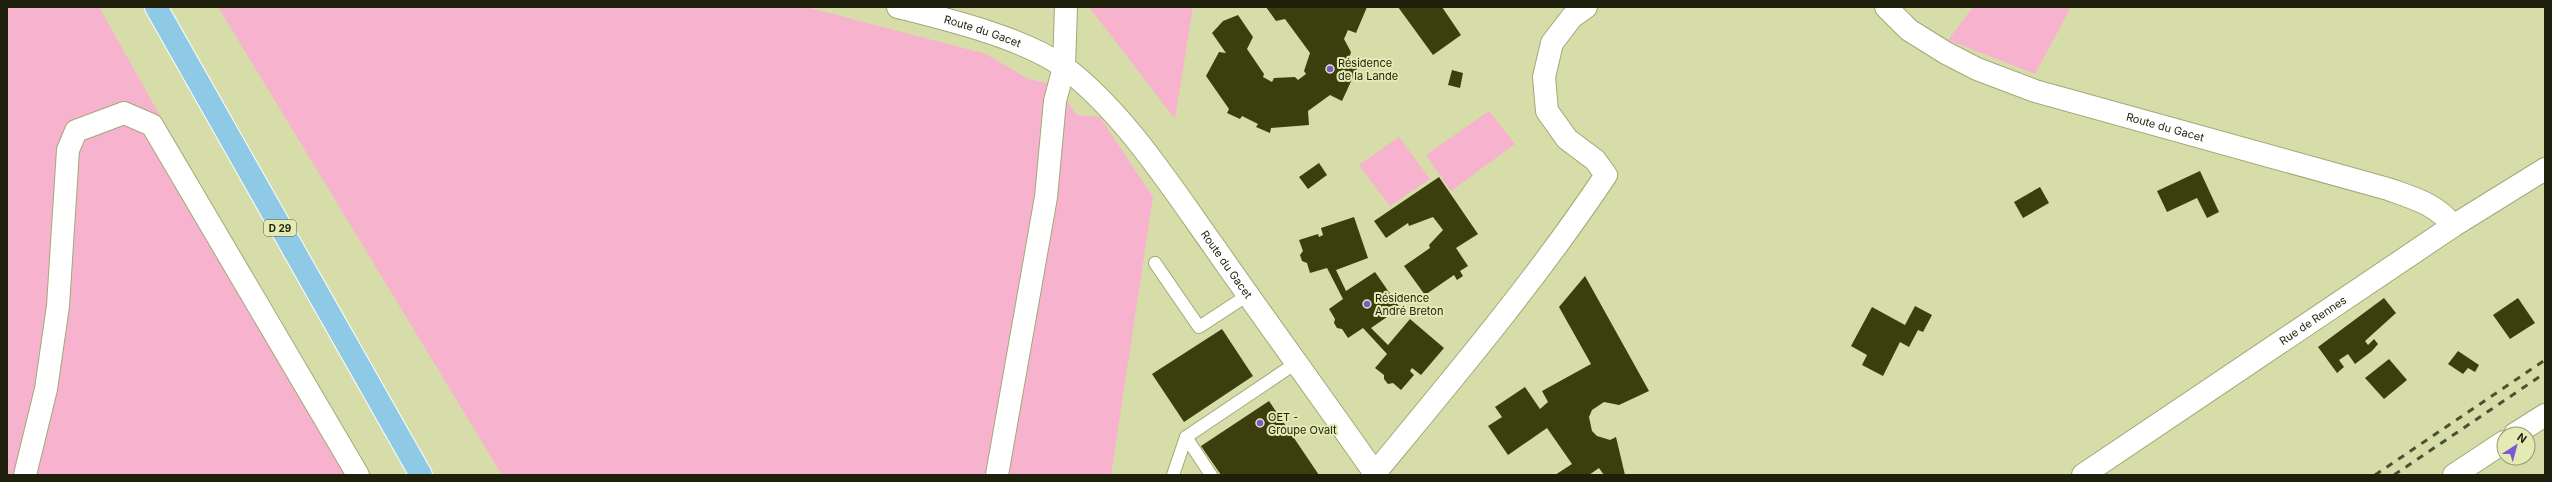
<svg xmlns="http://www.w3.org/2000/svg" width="2552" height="482" font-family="Inter,sans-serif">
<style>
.green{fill:#f7b3ce}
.building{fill:#3b3f0e}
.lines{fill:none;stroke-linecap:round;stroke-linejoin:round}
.service-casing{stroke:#a2a875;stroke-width:14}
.minor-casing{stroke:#a2a875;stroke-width:24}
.secondary-casing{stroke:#a2a875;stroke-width:24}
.primary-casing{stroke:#fff;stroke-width:24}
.service{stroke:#fff;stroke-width:12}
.minor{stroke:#fff;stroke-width:22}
.secondary{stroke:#fff;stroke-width:22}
.primary{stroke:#8ec9e6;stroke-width:22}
.rail{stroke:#4c5032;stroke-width:3;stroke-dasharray:7 7;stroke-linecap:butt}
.poi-dot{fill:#7c58d2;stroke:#e3eab4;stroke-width:1.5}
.labels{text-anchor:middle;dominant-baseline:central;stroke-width:4;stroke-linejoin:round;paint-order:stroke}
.shield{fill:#e3eab4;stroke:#595d3e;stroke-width:1}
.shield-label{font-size:10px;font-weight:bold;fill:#1e200b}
.street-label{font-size:11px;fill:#1e200b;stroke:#e3eab4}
.poi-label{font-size:11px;fill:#1e200b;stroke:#e3eab4;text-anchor:start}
</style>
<rect width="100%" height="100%" fill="#d6dda8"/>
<g class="green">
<path d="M7,7H99L362,475H7Z"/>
<path d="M218,7H806L986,54L1028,79L1055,85L1077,115L1100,117L1153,197L1111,475H502Z"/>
<path d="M1089,7H1193L1175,118L1172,115Z"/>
<path d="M1973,7H2071L2035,74L1948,40Z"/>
<path d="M1489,111L1515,144L1451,191L1426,155Z"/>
<path d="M1399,137L1430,179L1390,206L1359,165Z"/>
</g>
<g class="building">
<path d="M1266,7H1367L1356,33L1348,30L1344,39L1351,52L1349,59L1359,64L1342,101L1330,95L1308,111L1309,125L1271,128L1270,133L1256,127L1258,124L1242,116L1240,119L1227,113L1229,109L1206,76L1219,52L1226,53L1212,33L1223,21L1238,15L1253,37L1247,49L1264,74L1263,77L1272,82L1274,78L1295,77L1298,80L1306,74L1304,71L1310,53L1285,19L1276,21Z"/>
<path d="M1398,7H1442L1461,35L1433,55Z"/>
<path d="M1452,70L1463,73L1460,88L1448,85Z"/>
<path d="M1319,163L1327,175L1308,189L1299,177Z"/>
<path d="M2200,171L2219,212L2207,218L2197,198L2167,212L2157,191Z"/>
<path d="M1439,177L1478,234L1456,248L1468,266L1460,271L1463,276L1457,280L1454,275L1425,295L1404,266L1430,248L1429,245L1443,230L1433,217L1409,226L1408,223L1386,238L1374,221Z"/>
<path d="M2040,187L2049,203L2023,218L2014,202Z"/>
<path d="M1354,217L1368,258L1336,270L1346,291L1375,272L1400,308L1371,328L1388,345L1410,319L1444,348L1421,375L1412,368L1410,371L1414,375L1401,390L1393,383L1388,384L1384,379V375L1375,368L1387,354L1363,328L1348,338L1342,329L1337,328L1334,323L1335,319L1329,309L1343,299L1327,268L1310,273L1307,263L1302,261L1300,255L1303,251L1299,240L1318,234L1319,237L1323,235L1321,228Z"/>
<path d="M1585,276L1649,391L1619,405L1604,402L1592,410L1589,417L1592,431L1597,436L1610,440L1616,437L1625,475H1604L1599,468L1589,475H1555L1572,464L1547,428L1508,455L1488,426L1502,417L1495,407L1525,387L1540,409L1548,402L1542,391L1591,364L1559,307Z"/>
<path d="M2384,298L2396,313L2365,341L2368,345L2374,339L2378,344L2372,351L2355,364L2348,354L2339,360L2344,367L2337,373L2318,347Z"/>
<path d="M2518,298L2535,323L2510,339L2493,315Z"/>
<path d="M1915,306L1932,315L1923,332L1918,330L1909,347L1900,342L1883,376L1862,365L1867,355L1851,346L1872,307L1905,325Z"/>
<path d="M1222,329L1253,376L1184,422L1152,374Z"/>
<path d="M2458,351L2479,365L2475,372L2468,368L2463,374L2448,364Z"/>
<path d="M2389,359L2407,380L2384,399L2365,378Z"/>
<path d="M1269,401L1319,475H1221L1201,446Z"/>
</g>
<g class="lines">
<defs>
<g id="service">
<path d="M1155,263L1199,327L1248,295"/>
<path d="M1173,475L1186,437"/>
<path d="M1211,475L1186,437L1296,363"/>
</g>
<g id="minor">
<path id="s1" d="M898,7C946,19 1024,38 1064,67C1124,112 1172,188 1215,248C1268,324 1323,399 1376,475"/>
<path id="s2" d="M1886,7L1909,30L1946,53L1977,69L2035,91L2388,189C2413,198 2437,204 2453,226"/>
<path d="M2515,434L2545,415"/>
<path d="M1375,473C1455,376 1536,280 1606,175L1595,160L1567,139L1547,111L1544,77L1552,43L1572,17L1586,7"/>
<path d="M25,475L46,389L58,306L68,150L76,131L124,113L152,125L358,475"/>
<path d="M997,475L1046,197L1055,101L1064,67L1066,7"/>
<path d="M2454,475L2504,442"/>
</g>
<g id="secondary">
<path id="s3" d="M2083,475L2453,226L2545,169"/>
</g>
<path id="primary" d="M156,7L421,475"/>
</defs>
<use href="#service" class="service-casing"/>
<use href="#minor" class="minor-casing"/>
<use href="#secondary" class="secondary-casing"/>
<use href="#primary" class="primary-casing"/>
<use href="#service" class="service"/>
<use href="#minor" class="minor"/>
<use href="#secondary" class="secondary"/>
<use href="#primary" class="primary"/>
<g class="rail">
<path d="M2375,475L2545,360"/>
<path d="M2394,475L2545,373"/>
</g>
</g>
<g class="poi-dot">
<circle cx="1330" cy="69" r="4"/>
<circle cx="1367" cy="304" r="4"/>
<circle cx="1260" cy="423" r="4"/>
</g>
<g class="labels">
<rect class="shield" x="264" y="220" width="32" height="16" rx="3"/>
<g class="shield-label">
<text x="280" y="228">D 29</text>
</g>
<g class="street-label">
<text stroke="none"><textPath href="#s1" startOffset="88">Route du Gacet</textPath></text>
<text stroke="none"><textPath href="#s2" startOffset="308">Route du Gacet</textPath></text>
<text stroke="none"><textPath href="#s1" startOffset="434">Route du Gacet</textPath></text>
<text stroke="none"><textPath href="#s3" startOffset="277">Rue de Rennes</textPath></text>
</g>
<g class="poi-label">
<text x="1338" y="63">Résidence<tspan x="1338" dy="13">de la Lande</tspan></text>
<text x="1375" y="298">Résidence<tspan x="1375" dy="13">André Breton</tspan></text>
<text x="1268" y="417">OET -<tspan x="1268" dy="13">Groupe Ovalt</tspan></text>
</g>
</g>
<rect width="2552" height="482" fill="none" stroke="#1e200b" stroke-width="16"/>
<g transform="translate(2516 446) rotate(36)"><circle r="19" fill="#e3eab4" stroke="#949970"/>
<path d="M0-3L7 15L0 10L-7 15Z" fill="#7c58d2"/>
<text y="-6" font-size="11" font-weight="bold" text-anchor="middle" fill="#1e200b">N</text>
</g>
</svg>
